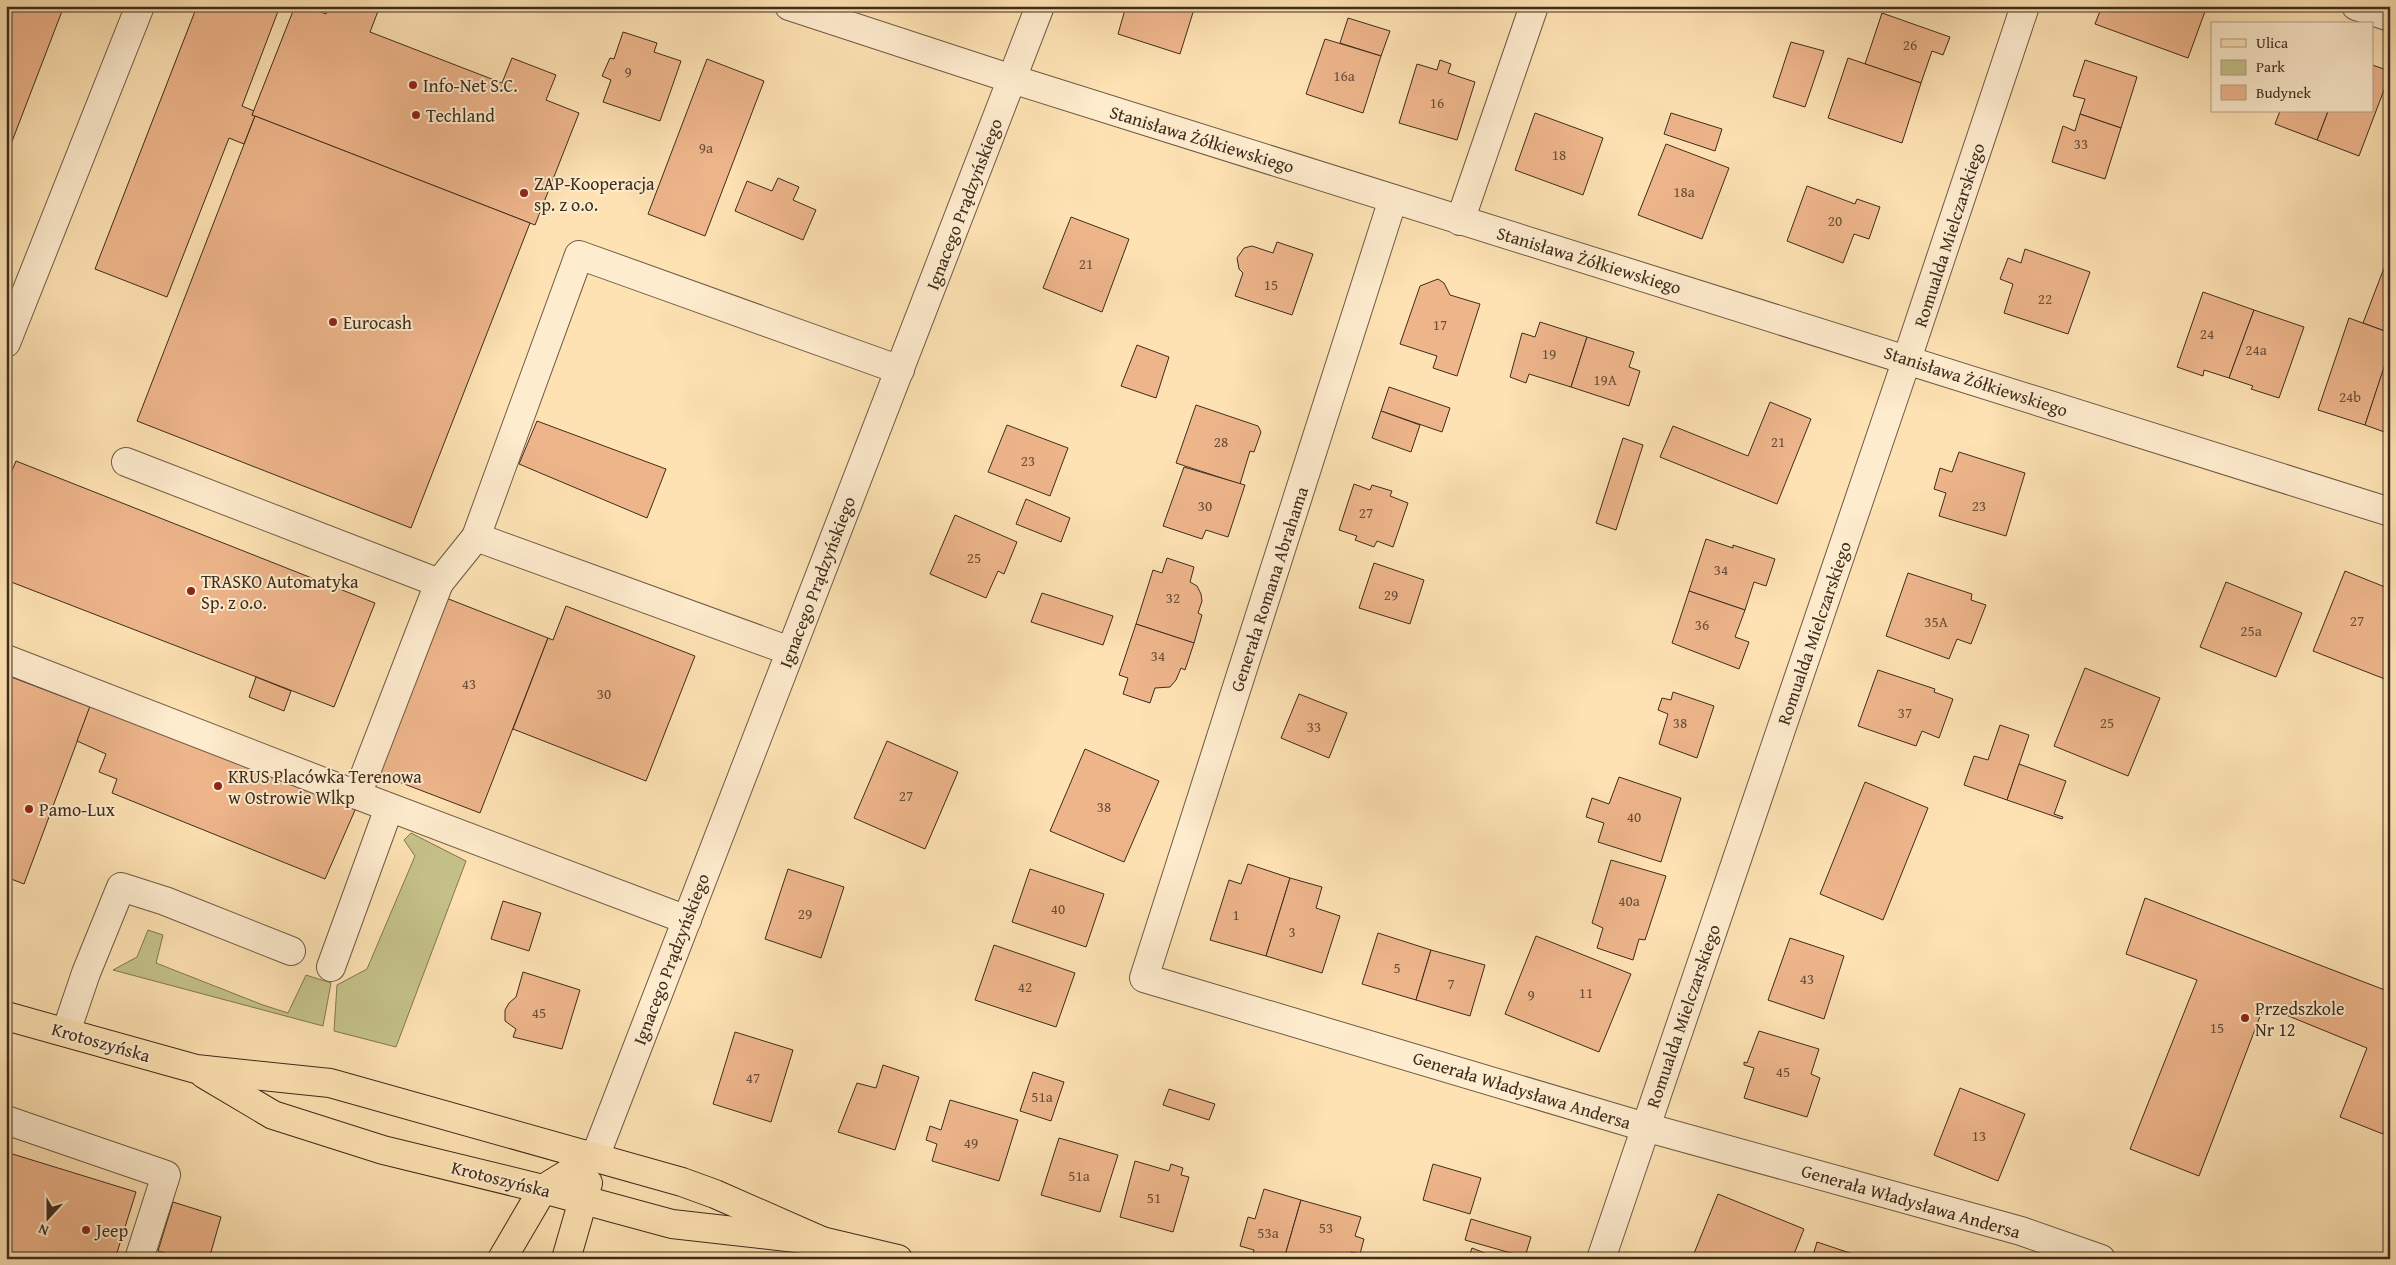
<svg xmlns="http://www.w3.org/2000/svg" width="2396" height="1265" font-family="'Gentium Book Plus',serif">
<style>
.green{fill:#c5c289;stroke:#827754}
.building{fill:#eeb58b;stroke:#3e2c1e}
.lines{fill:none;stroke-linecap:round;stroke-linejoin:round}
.minor-casing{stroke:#6e5a43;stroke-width:30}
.major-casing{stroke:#3e2c1e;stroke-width:30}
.minor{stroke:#feecce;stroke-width:28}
.major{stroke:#fee2b3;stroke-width:28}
.poi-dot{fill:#8f2418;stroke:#feecce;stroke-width:2}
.labels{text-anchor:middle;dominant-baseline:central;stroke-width:4;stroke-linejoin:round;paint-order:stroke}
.number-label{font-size:15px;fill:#6a4e39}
.poi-label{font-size:18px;fill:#3e2c1e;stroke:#feecce;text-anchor:start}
.street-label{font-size:18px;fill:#3e2c1e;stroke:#feecce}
</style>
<rect width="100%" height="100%" fill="#fee2b3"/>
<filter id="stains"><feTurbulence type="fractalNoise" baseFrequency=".004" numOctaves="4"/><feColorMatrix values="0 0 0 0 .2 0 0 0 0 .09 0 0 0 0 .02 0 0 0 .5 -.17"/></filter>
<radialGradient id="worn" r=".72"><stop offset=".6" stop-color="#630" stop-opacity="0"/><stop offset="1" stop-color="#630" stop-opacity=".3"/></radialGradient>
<g class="green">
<path d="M411,833L466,861L396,1047L334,1031L337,985L367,969L415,856L404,840Z"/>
<path d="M148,930L163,935L156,963L263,1005L288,1013L306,975L331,983L323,1026L113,970L137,957Z"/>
</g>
<g class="building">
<path d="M6,6H64L6,157Z"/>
<path d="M197,6H280L242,106L254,111L252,115L255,116L244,144L229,138L167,297L95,269Z"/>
<path d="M295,6H305L326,14L330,6H380L370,32L502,83L512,58L556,75L546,100L579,113L535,225L252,115Z"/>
<path d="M1126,6H1195L1180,54L1118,34Z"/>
<path d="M2102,6H2207L2188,58L2095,24Z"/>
<path d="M1882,13L1950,37L1943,55L1932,51L1921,83L1865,64Z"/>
<path d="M1348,18L1390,31L1381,56L1340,43Z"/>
<path d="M623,32L657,43L654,52L681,61L660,121L603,102L611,80L602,76L610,58L614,59Z"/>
<path d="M1325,39L1381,56L1363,113L1306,94Z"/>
<path d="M1791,42L1824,51L1805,107L1773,97Z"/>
<path d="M1848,58L1921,83L1902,143L1828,118Z"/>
<path d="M707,59L764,81L705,236L648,214Z"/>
<path d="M1440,60L1451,64L1448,73L1475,82L1457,140L1399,123L1417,64L1437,70Z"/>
<path d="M2085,60L2137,77L2121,128L2080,114L2085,99L2073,96Z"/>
<path d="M2372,65L2390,71V74L2359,156L2317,140L2328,111H2372Z"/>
<path d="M2280,111H2328L2317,140L2275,124Z"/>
<path d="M1535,113L1603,138L1583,195L1515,170Z"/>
<path d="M1671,113L1722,129L1715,151L1664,134Z"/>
<path d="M2080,114L2121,128L2105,179L2052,162L2063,126L2075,131Z"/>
<path d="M255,116L530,223L411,528L137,421Z"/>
<path d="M1666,144L1729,168L1702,239L1638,215Z"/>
<path d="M778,178L799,187L793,200L816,210L803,240L735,211L747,181L772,191Z"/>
<path d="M1807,186L1855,204L1857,199L1880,207L1869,239L1854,234L1843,263L1787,241Z"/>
<path d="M1071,217L1129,239L1102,312L1043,288Z"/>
<path d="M1277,242L1313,254L1292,315L1235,296L1243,273L1239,269L1237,258L1244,248L1252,246L1273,253Z"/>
<path d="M2025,249L2090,272L2068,334L2004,313L2013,284L2000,279L2008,258L2021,263Z"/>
<path d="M2384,268L2390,270V333L2363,323Z"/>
<path d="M1438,279L1444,283L1450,295L1480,304L1457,376L1433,368L1437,356L1400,344L1420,286Z"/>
<path d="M2203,292L2254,310L2229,378L2204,370L2203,376L2177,367Z"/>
<path d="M2254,310L2304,327L2279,398L2251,389L2253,386L2229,378Z"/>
<path d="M2349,318L2390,333V350L2365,425L2318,410Z"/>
<path d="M1540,322L1587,337L1571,387L1529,374L1526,383L1510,377L1522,333L1535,337Z"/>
<path d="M1587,337L1634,352L1629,367L1640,371L1629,406L1571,387Z"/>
<path d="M1137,345L1169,357L1156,398L1121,386Z"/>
<path d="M2385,364L2390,365V434L2365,425Z"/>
<path d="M1389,387L1450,408L1442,432L1381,411Z"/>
<path d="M1770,402L1811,419L1777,504L1660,457L1673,426L1748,456Z"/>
<path d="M1196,405L1258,426L1261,432L1254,452L1250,451L1240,484L1176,463Z"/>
<path d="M1381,411L1420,425L1411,452L1372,438Z"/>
<path d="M537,421L666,469L647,518L519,464Z"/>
<path d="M1007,425L1068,448L1050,496L988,472Z"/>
<path d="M1623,438L1643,445L1616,530L1596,523Z"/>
<path d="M1959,452L2025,473L2006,536L1939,516L1946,493L1934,489L1940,468L1952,472Z"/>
<path d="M16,461L375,603L334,707L6,580V485Z"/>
<path d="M1184,467L1245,485L1228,537L1206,530L1202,539L1163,526Z"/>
<path d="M1354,484L1370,490L1372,485L1392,491L1390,496L1408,503L1393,547L1377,541L1374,547L1355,540L1357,536L1339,530Z"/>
<path d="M1026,499L1070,518L1061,542L1016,524Z"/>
<path d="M955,515L1017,542L1004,574L998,571L986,598L930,574Z"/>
<path d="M1706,539L1733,548V545L1775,559L1766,586L1754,582L1745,610L1689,591Z"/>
<path d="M1167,558L1194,567L1190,582L1197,586L1201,594L1202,601L1198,613L1202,615L1194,643L1136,624L1153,570L1162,573Z"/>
<path d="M1374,563L1424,580L1410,624L1359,608Z"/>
<path d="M2345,571L2390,589V681L2313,651Z"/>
<path d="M1908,573L1972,594L1971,600L1986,605L1971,644L1957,639L1949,659L1886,636Z"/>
<path d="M2226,582L2302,613L2276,677L2200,647Z"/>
<path d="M1689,591L1745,610L1735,637L1749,642L1739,669L1672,643Z"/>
<path d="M1042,593L1113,616L1103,645L1031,622Z"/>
<path d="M441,596L548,638L480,813L373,772Z"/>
<path d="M566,606L695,656L646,781L513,729L548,638L553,640Z"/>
<path d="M1136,624L1194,643L1185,670L1181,668L1176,680L1170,687L1155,688L1150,703L1123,694L1128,678L1119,675Z"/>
<path d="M2085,668L2160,698L2128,776L2054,746Z"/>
<path d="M1878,670L1935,689L1934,692L1953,699L1939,738L1922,731L1916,746L1858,726Z"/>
<path d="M6,675L90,707L24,884L6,877Z"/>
<path d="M256,677L291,691L284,711L249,697Z"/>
<path d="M1673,692L1714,706L1697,758L1659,744L1668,714L1658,710L1662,698L1671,700Z"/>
<path d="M1299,694L1347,713L1329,758L1281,738Z"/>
<path d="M93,698L359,801L325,879L112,793L117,779L99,772L106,754L77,741Z"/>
<path d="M2000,725L2029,735L2007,800L1964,785L1974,756L1988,760Z"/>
<path d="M887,741L958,772L925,849L854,818Z"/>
<path d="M1085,749L1159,781L1124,862L1050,831Z"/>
<path d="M2019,764L2066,781L2054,814L2063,817L2062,819L2007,800Z"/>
<path d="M1619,777L1681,798L1661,862L1598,842L1604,823L1586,817L1592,798L1609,804Z"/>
<path d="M1865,782L1928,808L1883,920L1820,894Z"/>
<path d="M1611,860L1666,876L1645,940L1639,939L1633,960L1597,948L1603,928L1592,923Z"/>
<path d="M1248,864L1290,878L1266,956L1210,940L1229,880L1241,884Z"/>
<path d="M788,869L844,887L821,958L765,939Z"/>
<path d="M1030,869L1104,894L1086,947L1012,922Z"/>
<path d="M1290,878L1322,887L1316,908L1340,916L1322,973L1266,956Z"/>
<path d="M2145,898L2390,992V1117L2383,1134L2340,1117L2367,1048L2264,1006L2199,1176L2130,1149L2197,980L2126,954Z"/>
<path d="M503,901L541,913L529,951L491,939Z"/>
<path d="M1378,933L1431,950L1416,1000L1362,984Z"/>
<path d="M1536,936L1631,974L1599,1052L1505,1014Z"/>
<path d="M1790,938L1844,956L1824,1019L1768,1000Z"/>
<path d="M994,945L1075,973L1056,1027L975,1000Z"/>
<path d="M1431,950L1485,965L1470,1016L1416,1000Z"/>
<path d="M523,972L580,990L562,1049L513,1037L516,1029L505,1021V1010L509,1003L516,997Z"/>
<path d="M1759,1031L1819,1049L1811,1074L1820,1078L1807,1117L1744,1098L1754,1068L1744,1065V1062L1747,1063Z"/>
<path d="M735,1032L793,1050L771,1122L713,1104Z"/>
<path d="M883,1065L919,1077L895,1150L838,1132L857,1083L876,1088Z"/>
<path d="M1033,1072L1064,1082L1051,1121L1020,1111Z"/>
<path d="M1960,1088L2025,1114L1998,1181L1934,1155Z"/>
<path d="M1169,1089L1215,1104L1209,1120L1163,1105Z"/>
<path d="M950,1100L1018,1120L999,1181L932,1161L937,1144L926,1140L930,1126L941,1130Z"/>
<path d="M1059,1138L1118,1155L1100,1212L1041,1195Z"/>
<path d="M6,1152L136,1192L115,1259H6Z"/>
<path d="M1135,1161L1169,1171L1171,1164L1183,1168L1181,1175L1189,1177L1173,1232L1120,1217Z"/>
<path d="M1433,1164L1481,1178L1470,1214L1423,1200Z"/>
<path d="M1264,1189L1301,1200L1284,1259H1266L1253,1255L1254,1250L1240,1246L1248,1217L1255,1219Z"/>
<path d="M1718,1194L1804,1229L1792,1259H1699L1693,1256Z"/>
<path d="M1301,1200L1361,1217L1355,1236L1364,1239L1360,1254L1351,1252L1349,1259H1284Z"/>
<path d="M173,1202L221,1217L209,1259H186L158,1251Z"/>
<path d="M1471,1219L1531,1237L1525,1257L1465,1240Z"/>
<path d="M1817,1242L1850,1253L1848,1259H1812Z"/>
<path d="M1472,1248L1500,1259H1468Z"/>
<path d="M1850,1253L1868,1259H1848Z"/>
</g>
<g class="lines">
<defs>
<g id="minor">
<path d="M789,6L1012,79L2390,512"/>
<path d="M2356,6L2390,17"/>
<path d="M1393,199L1144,978L1645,1127L2021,1231L2101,1259"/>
<path d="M1460,221L1534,6"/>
<path d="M6,343L140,6"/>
<path d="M126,462L439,583L476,537"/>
<path d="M790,651L476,537L579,255L900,370"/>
<path d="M6,659L357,795L439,583"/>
<path d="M357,795L687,920"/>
<path d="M331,967L389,808"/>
<path d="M66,1032L86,973L121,887L165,901L291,951"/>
<path d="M6,1120L166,1175L139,1259"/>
<path d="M595,1157L1040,6"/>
<path d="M1601,1259L1907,359L2025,6"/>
</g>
<g id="major">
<path d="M6,1016L196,1069L330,1083L682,1182L715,1194L822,1241"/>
<path d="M204,1074L273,1115L383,1150L543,1189L672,1224L822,1241L898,1259"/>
<path d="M502,1259L543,1189L595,1157"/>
<path d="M566,1259L588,1183"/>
</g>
</defs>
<use href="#minor" class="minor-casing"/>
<use href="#major" class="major-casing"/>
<use href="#minor" class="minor"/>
<use href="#major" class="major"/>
</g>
<g class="poi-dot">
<circle cx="413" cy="85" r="5"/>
<circle cx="416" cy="115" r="5"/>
<circle cx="524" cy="193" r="5"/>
<circle cx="333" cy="322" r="5"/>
<circle cx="191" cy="591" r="5"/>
<circle cx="218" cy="786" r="5"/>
<circle cx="29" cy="809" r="5"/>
<circle cx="2245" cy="1018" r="5"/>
<circle cx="86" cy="1230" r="5"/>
</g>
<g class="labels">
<g class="number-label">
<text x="1910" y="44">26</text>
<text x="628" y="71">9</text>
<text x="1344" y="75">16a</text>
<text x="1437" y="102">16</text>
<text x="2081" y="143">33</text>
<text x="706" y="147">9a</text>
<text x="1559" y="154">18</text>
<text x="1684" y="191">18a</text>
<text x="1835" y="220">20</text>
<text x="1086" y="263">21</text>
<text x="1271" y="284">15</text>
<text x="2045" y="298">22</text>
<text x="1440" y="324">17</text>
<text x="2207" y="333">24</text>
<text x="2256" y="349">24a</text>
<text x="1549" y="353">19</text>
<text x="1605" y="379">19A</text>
<text x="2350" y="396">24b</text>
<text x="1221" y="441">28</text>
<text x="1778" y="441">21</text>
<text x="1028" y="460">23</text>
<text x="1205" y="505">30</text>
<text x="1979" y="505">23</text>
<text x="1366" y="512">27</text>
<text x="974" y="557">25</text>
<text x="1721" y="569">34</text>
<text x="1391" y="594">29</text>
<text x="1173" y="597">32</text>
<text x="2357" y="620">27</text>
<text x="1936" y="621">35A</text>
<text x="1702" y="624">36</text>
<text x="2251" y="630">25a</text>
<text x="1158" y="655">34</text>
<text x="469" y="683">43</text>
<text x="604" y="693">30</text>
<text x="1905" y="712">37</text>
<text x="1680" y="722">38</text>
<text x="2107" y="722">25</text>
<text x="1314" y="726">33</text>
<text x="906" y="795">27</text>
<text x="1104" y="806">38</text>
<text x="1634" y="816">40</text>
<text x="1629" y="900">40a</text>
<text x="1058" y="908">40</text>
<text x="805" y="913">29</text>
<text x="1236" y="914">1</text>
<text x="1292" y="931">3</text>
<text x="1397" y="967">5</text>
<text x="1807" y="978">43</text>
<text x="1451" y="983">7</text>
<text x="1025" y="986">42</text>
<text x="1586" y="992">11</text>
<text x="1531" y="994">9</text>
<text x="539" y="1012">45</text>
<text x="2217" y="1027">15</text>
<text x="1783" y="1071">45</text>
<text x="753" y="1077">47</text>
<text x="1042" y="1096">51a</text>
<text x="1979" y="1135">13</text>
<text x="971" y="1142">49</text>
<text x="1079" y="1175">51a</text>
<text x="1154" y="1197">51</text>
<text x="1326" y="1227">53</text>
<text x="1268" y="1232">53a</text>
</g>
<g class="poi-label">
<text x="423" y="85">Info-Net S.C.</text>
<text x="426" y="115">Techland</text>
<text x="534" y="183">ZAP-Kooperacja<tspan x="534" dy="21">sp. z o.o.</tspan></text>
<text x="343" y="322">Eurocash</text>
<text x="201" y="581">TRASKO Automatyka<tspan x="201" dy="21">Sp. z o.o.</tspan></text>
<text x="228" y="776">KRUS Placówka Terenowa<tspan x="228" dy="21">w Ostrowie Wlkp</tspan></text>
<text x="39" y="809">Pamo-Lux</text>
<text x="2255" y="1008">Przedszkole<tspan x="2255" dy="21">Nr 12</tspan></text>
<text x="96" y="1230">Jeep</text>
</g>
<g class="street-label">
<text transform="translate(1202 139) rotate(17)">Stanisława Żółkiewskiego</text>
<text transform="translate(964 204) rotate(-69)">Ignacego Prądzyńskiego</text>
<text transform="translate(1949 235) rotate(-72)">Romualda Mielczarskiego</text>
<text transform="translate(1589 260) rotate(17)">Stanisława Żółkiewskiego</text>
<text transform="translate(1976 381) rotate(18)">Stanisława Żółkiewskiego</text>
<text transform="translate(817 582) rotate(-69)">Ignacego Prądzyńskiego</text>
<text transform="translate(1269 589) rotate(-72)">Generała Romana Abrahama</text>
<text transform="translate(1814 633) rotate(-71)">Romualda Mielczarskiego</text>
<text transform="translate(671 959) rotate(-69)">Ignacego Prądzyńskiego</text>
<text transform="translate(1683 1016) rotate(-71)">Romualda Mielczarskiego</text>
<text transform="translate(101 1042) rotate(16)">Krotoszyńska</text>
<text transform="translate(1522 1090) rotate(17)">Generała Władysława Andersa</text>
<text transform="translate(501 1179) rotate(14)">Krotoszyńska</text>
<text transform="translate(1911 1201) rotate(16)">Generała Władysława Andersa</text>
</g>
</g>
<rect width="2396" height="1265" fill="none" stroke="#fee2b3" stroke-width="25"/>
<rect x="8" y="8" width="2381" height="1250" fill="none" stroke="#3e2c1e" stroke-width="2.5"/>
<rect x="12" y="12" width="2371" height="1240" fill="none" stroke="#3e2c1e"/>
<rect x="2211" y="22" width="162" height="90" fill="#feecce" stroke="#b19f88"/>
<rect x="2221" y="39" width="25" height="8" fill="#fee2b3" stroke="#b19f88"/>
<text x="2256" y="48" font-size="15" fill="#3e2c1e">Ulica</text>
<rect x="2221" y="60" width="25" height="15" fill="#c5c289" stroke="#b19f88"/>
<text x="2256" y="72" font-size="15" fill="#3e2c1e">Park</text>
<rect x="2221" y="85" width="25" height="15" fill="#eeb58b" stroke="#b19f88"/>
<text x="2256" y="98" font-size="15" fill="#3e2c1e">Budynek</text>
<g transform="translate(48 1218) rotate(201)" stroke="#feecce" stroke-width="4" paint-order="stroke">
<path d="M0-4L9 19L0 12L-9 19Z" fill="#3e2c1e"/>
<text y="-8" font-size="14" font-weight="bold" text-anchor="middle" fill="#3e2c1e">N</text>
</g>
<rect width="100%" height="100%" filter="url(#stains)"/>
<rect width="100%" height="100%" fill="url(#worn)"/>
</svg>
